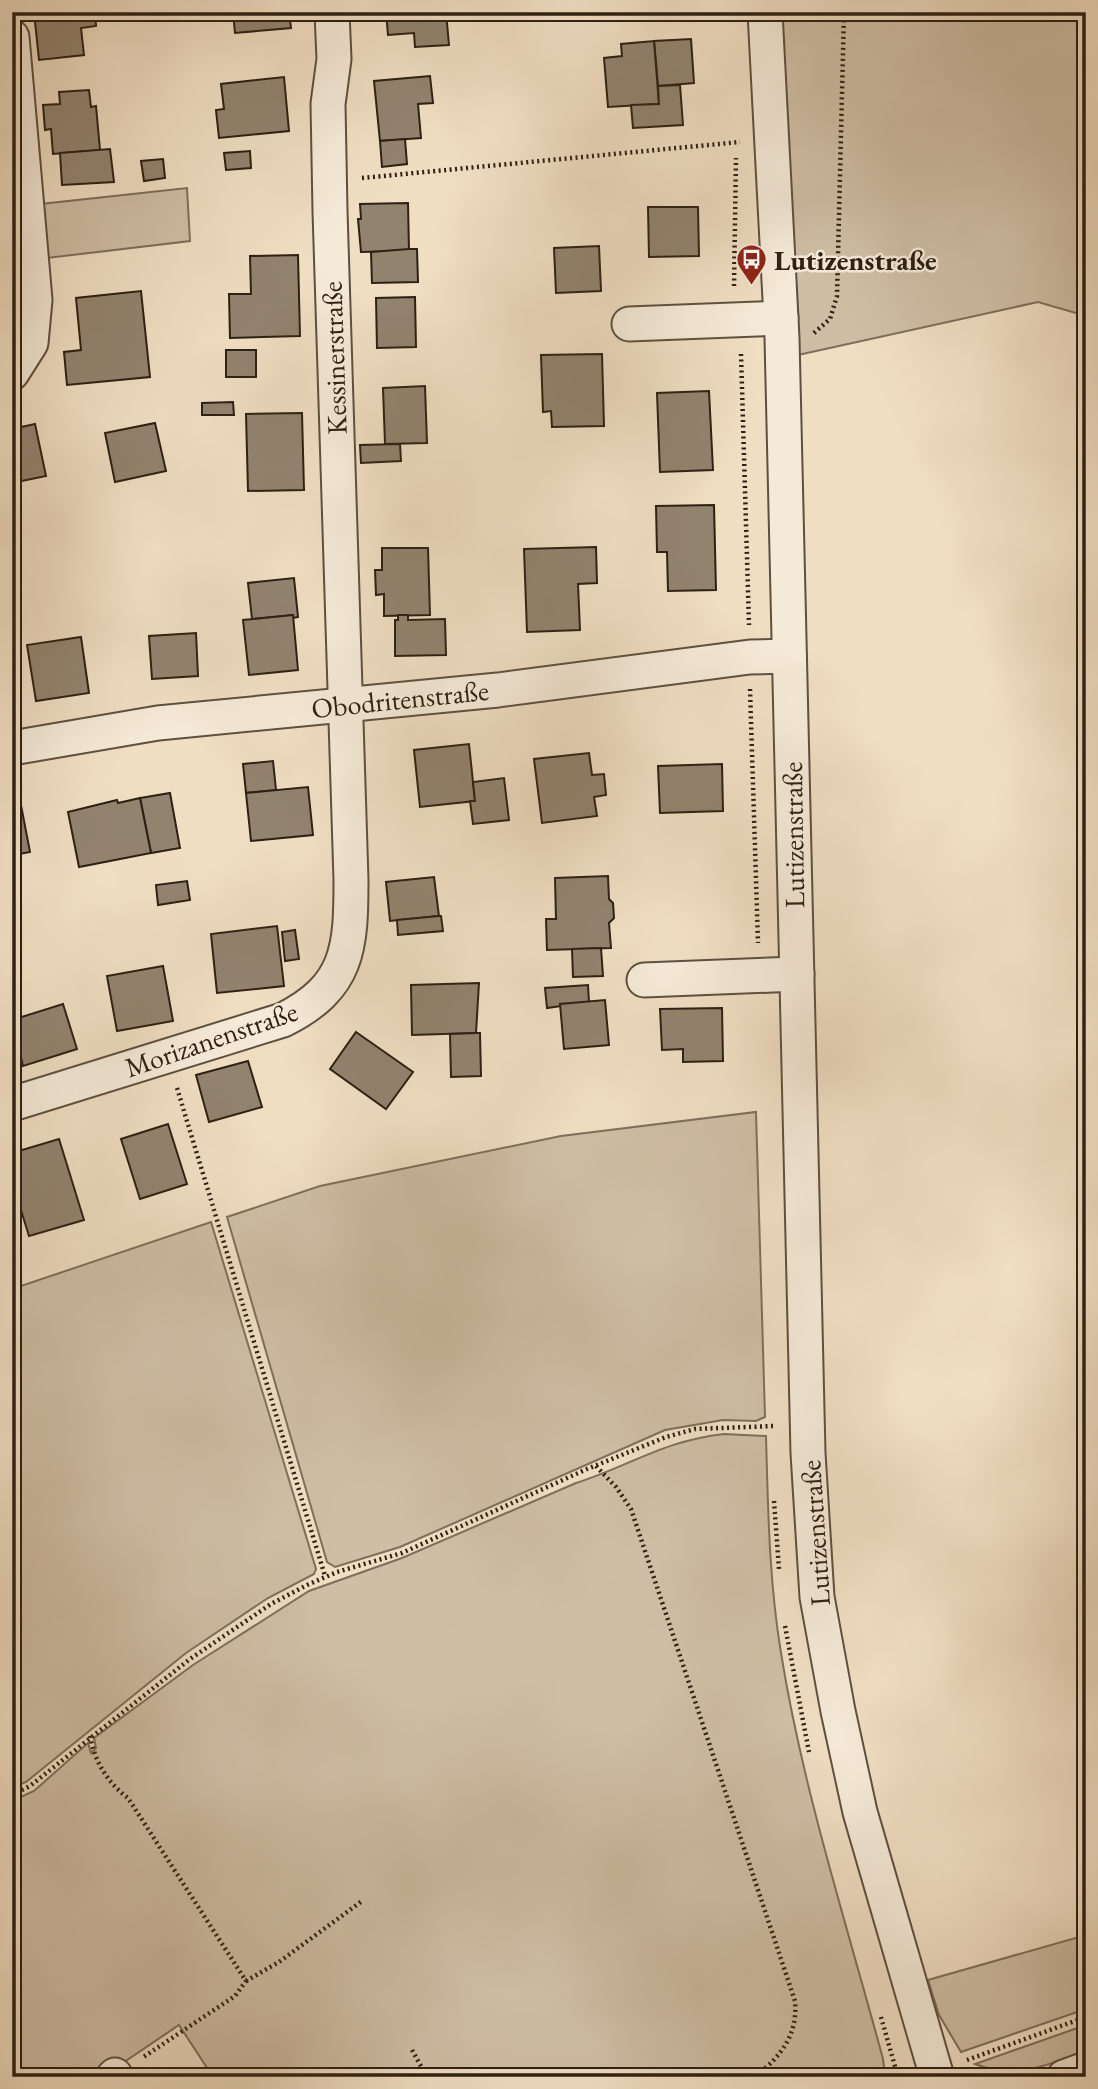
<svg xmlns="http://www.w3.org/2000/svg" width="1098" height="2089" font-family="'EB Garamond',serif">
<style>
.green{fill:#cfbea5;stroke:#7e6f5c;stroke-width:2}
.building{fill:#92836f;stroke:#2d2014;stroke-width:2}
.lines{fill:none;stroke-linecap:round;stroke-linejoin:round}
.minor-casing{stroke:#5e5040;stroke-width:37}
.path{stroke:#2d2014;stroke-width:4.5;stroke-dasharray:2 3.5;stroke-linecap:butt}
.minor{stroke:#f5ead8;stroke-width:33}
.labels{text-anchor:middle;dominant-baseline:central;stroke-width:5;stroke-linejoin:round;paint-order:stroke}
.poi-label{font-size:28px;font-weight:bold;fill:#2d2014;stroke:#f5ead8;text-anchor:start}
.street-label{font-size:28px;fill:#2d2014;stroke:#f5ead8}
</style>
<rect width="100%" height="100%" fill="#f0dec3"/>
<filter id="stains"><feTurbulence type="fractalNoise" baseFrequency=".00286" numOctaves="4"/><feColorMatrix values="0 0 0 0 .2 0 0 0 0 .09 0 0 0 0 .02 0 0 0 .5 -.17"/></filter>
<radialGradient id="worn" r=".72"><stop offset=".6" stop-color="#630" stop-opacity="0"/><stop offset="1" stop-color="#630" stop-opacity=".3"/></radialGradient>
<g class="green">
<path d="M793,12H1086V316L1038,302L798,355L779,20H793Z"/>
<path d="M187,188L190,241L47,258L41,204Z"/>
<path d="M756,1112L765,1417L756,1421L723,1420L665,1430L400,1547L335,1567L327,1562L227,1217L320,1186L561,1136Z"/>
<path d="M211,1222L316,1569L314,1574L268,1598L186,1653L26,1782L12,1788V1289Z"/>
<path d="M724,1434L766,1436C768,1508 769,1581 781,1653C803,1790 847,1925 883,2059L884,2067L879,2077H213L179,2025L102,2077H12V1801L34,1791L88,1743L91,1753L96,1748L94,1738L193,1665L309,1591L402,1558L576,1483C630,1466 662,1441 724,1434Z"/>
<path d="M1086,1935V2009L961,2052L939,2015L928,1980Z"/>
<path d="M1086,2025V2051C1045,2065 1017,2081 975,2064Z"/>
</g>
<g class="building">
<path d="M34,12H95L96,26L81,28L84,55L39,60Z"/>
<path d="M233,12H289L291,28L235,33Z"/>
<path d="M351,12H372V18L351,20Z"/>
<path d="M386,12H446L449,45L415,47L414,33L388,35Z"/>
<path d="M523,12H575V13L524,19Z"/>
<path d="M691,39L694,83L658,86L654,41Z"/>
<path d="M654,41L659,104L608,107L604,58L622,56L621,44Z"/>
<path d="M430,76L433,103L418,104L421,138L380,141L374,81Z"/>
<path d="M284,77L289,131L219,138L216,110L224,109L221,84Z"/>
<path d="M680,85L683,125L633,128L631,105L659,104L658,86Z"/>
<path d="M89,90L91,107L96,106L100,150L53,154L51,129L45,130L43,105L60,104L59,92Z"/>
<path d="M405,139L407,164L382,167L380,141Z"/>
<path d="M110,149L114,182L62,185L60,153Z"/>
<path d="M250,151L251,168L226,170L224,153Z"/>
<path d="M163,159L165,178L144,181L141,161Z"/>
<path d="M408,203L409,251L361,252L358,219H361L360,204Z"/>
<path d="M648,207H698L699,256L649,257Z"/>
<path d="M599,246L601,291L556,293L554,248Z"/>
<path d="M409,249H417L418,282L372,283L371,252Z"/>
<path d="M298,255L300,336L230,338L229,294H251L250,256Z"/>
<path d="M141,291L150,377L67,385L64,352L81,350L76,298Z"/>
<path d="M415,297L416,347L377,348L376,298Z"/>
<rect x="226" y="350" width="30" height="27"/>
<path d="M602,354L604,426L552,427L551,411L543,412L541,355Z"/>
<path d="M425,386L427,443L385,444L383,388Z"/>
<path d="M709,391L713,470L660,472L657,393Z"/>
<path d="M233,402L234,415H202V403Z"/>
<path d="M302,413L304,490L248,491L246,414Z"/>
<path d="M155,423L166,471L115,482L105,433Z"/>
<path d="M35,424L46,476L12,483V429Z"/>
<path d="M400,444L401,461L361,463L360,445Z"/>
<path d="M714,505L716,590L668,591L667,552H657L656,506Z"/>
<path d="M596,547L597,583L578,584L580,630L527,632L524,549Z"/>
<path d="M382,548H428L430,615L384,616V594L376,595L375,570H382Z"/>
<path d="M294,578L298,617L293,618V615L252,619L248,583Z"/>
<path d="M293,615L298,670L249,675L243,620Z"/>
<path d="M398,615H408V620L445,619L446,655L395,656V620H398Z"/>
<path d="M196,633L198,676L152,679L149,636Z"/>
<path d="M81,637L89,693L36,701L27,645Z"/>
<path d="M469,744L475,801L420,807L414,750Z"/>
<path d="M589,753L592,775L604,774L606,795L594,797L597,816L542,823L534,759Z"/>
<path d="M273,761L276,790L246,793L243,764Z"/>
<path d="M722,764L723,811L660,813L658,766Z"/>
<path d="M504,778L509,820L473,824L470,801H475L473,782Z"/>
<path d="M308,787L313,835L251,841L246,793Z"/>
<path d="M170,793L180,848L151,853L140,798Z"/>
<path d="M140,798L151,853L79,867L68,812L117,800L118,803Z"/>
<path d="M20,800L30,852L14,855L17,869L12,870V802Z"/>
<path d="M608,876L609,899L613,903L614,918L609,923L611,948L547,950L546,919H556L555,878Z"/>
<path d="M434,877L439,916L390,921L386,882Z"/>
<path d="M187,881L190,900L158,905L156,885Z"/>
<path d="M439,916H441L443,931L398,935L397,920Z"/>
<path d="M277,926L284,986L217,993L211,934Z"/>
<path d="M295,930L299,959L285,961L282,932Z"/>
<path d="M601,948L603,976L573,977L572,949Z"/>
<path d="M163,966L173,1021L117,1031L107,976Z"/>
<path d="M479,983L476,1033L412,1035L411,985Z"/>
<path d="M588,985L589,1002L547,1008L545,988Z"/>
<path d="M605,1000L609,1045L564,1049L560,1004Z"/>
<path d="M63,1004L77,1049L23,1066L12,1020Z"/>
<path d="M722,1008L723,1061L683,1062V1049L662,1050L660,1009Z"/>
<path d="M356,1032L413,1072L386,1109L330,1069Z"/>
<path d="M476,1033H480L481,1076L451,1077L450,1034Z"/>
<path d="M248,1061L262,1107L209,1122L196,1075Z"/>
<path d="M168,1124L187,1184L140,1199L121,1139Z"/>
<path d="M59,1139L84,1220L29,1236L12,1181V1153Z"/>
</g>
<g class="lines">
<defs>
<g id="minor">
<path d="M765,12L782,338L808,1453L817,1597L838,1711L860,1812L937,2077"/>
<path d="M12,37L35,300L31,343L12,373"/>
<path d="M629,324L781,318"/>
<path d="M12,748L158,723L498,690L750,657L789,656"/>
<path d="M644,980L797,974"/>
<path d="M12,1104L283,1020C349,987 351,948 351,880L330,211L328,104L334,59L332,12"/>
<path d="M113,2077L115,2075"/>
<path d="M1064,2077L1086,2069"/>
</g>
</defs>
<use href="#minor" class="minor-casing"/>
<g class="path">
<path d="M362,178L740,142"/>
<path d="M734,286L736,158"/>
<path d="M814,333L830,319L837,296L844,12"/>
<path d="M741,354L749,625"/>
<path d="M750,689L758,943"/>
<path d="M177,1088L325,1576"/>
<path d="M596,1466L616,1487L631,1509L795,2001C798,2035 781,2056 755,2077"/>
<path d="M774,1501L779,1569"/>
<path d="M785,1626L809,1752"/>
<path d="M90,1736C95,1762 107,1782 128,1798L246,1981L235,1996L142,2058"/>
<path d="M12,1795L30,1786L190,1659L271,1604L307,1585L337,1572L402,1553L587,1469L666,1437L695,1429L773,1426"/>
<path d="M246,1981L279,1962L362,1901"/>
<path d="M881,2017L898,2077"/>
<path d="M412,2050L427,2077"/>
<path d="M967,2060L1086,2017"/>
</g>
<use href="#minor" class="minor"/>
</g>
<defs>
<symbol id="bus-pin" viewBox="-11 -11 22 30"><path d="M0 17L-7.5 6A9.5 9.5 0 1 1 7.5 6Z" fill="#8f2418" stroke="#f5ead8"/><path d="M-5-6H5V4H4V6H2V4H-2V6H-4V4H-5ZM-3.5-4V0h7V-4ZM-3.5 1.2v1.5H-2V1.2ZM2 1.2v1.5H3.5V1.2Z" fill="#fff"/></symbol>
</defs>
<g fill-rule="evenodd">
<use href="#bus-pin" x="734" y="242" width="35" height="47"/>
</g>
<g class="labels">
<g class="poi-label">
<text x="774" y="260">Lutizenstraße</text>
</g>
<g class="street-label">
<text transform="translate(334 358) rotate(-92)">Kessinerstraße</text>
<text transform="translate(400 699) rotate(-6)">Obodritenstraße</text>
<text transform="translate(793 835) rotate(-91)">Lutizenstraße</text>
<text transform="translate(211 1039) rotate(-19)">Morizanenstraße</text>
<text transform="translate(815 1533) rotate(-94)">Lutizenstraße</text>
</g>
</g>
<rect width="1098" height="2089" fill="none" stroke="#f0dec3" stroke-width="42"/>
<rect x="14" y="14" width="1070" height="2061" fill="none" stroke="#2d2014" stroke-width="3.5"/>
<rect x="21" y="21" width="1056" height="2047" fill="none" stroke="#2d2014" stroke-width="2"/>
<rect width="100%" height="100%" filter="url(#stains)"/>
<rect width="100%" height="100%" fill="url(#worn)"/>
</svg>
